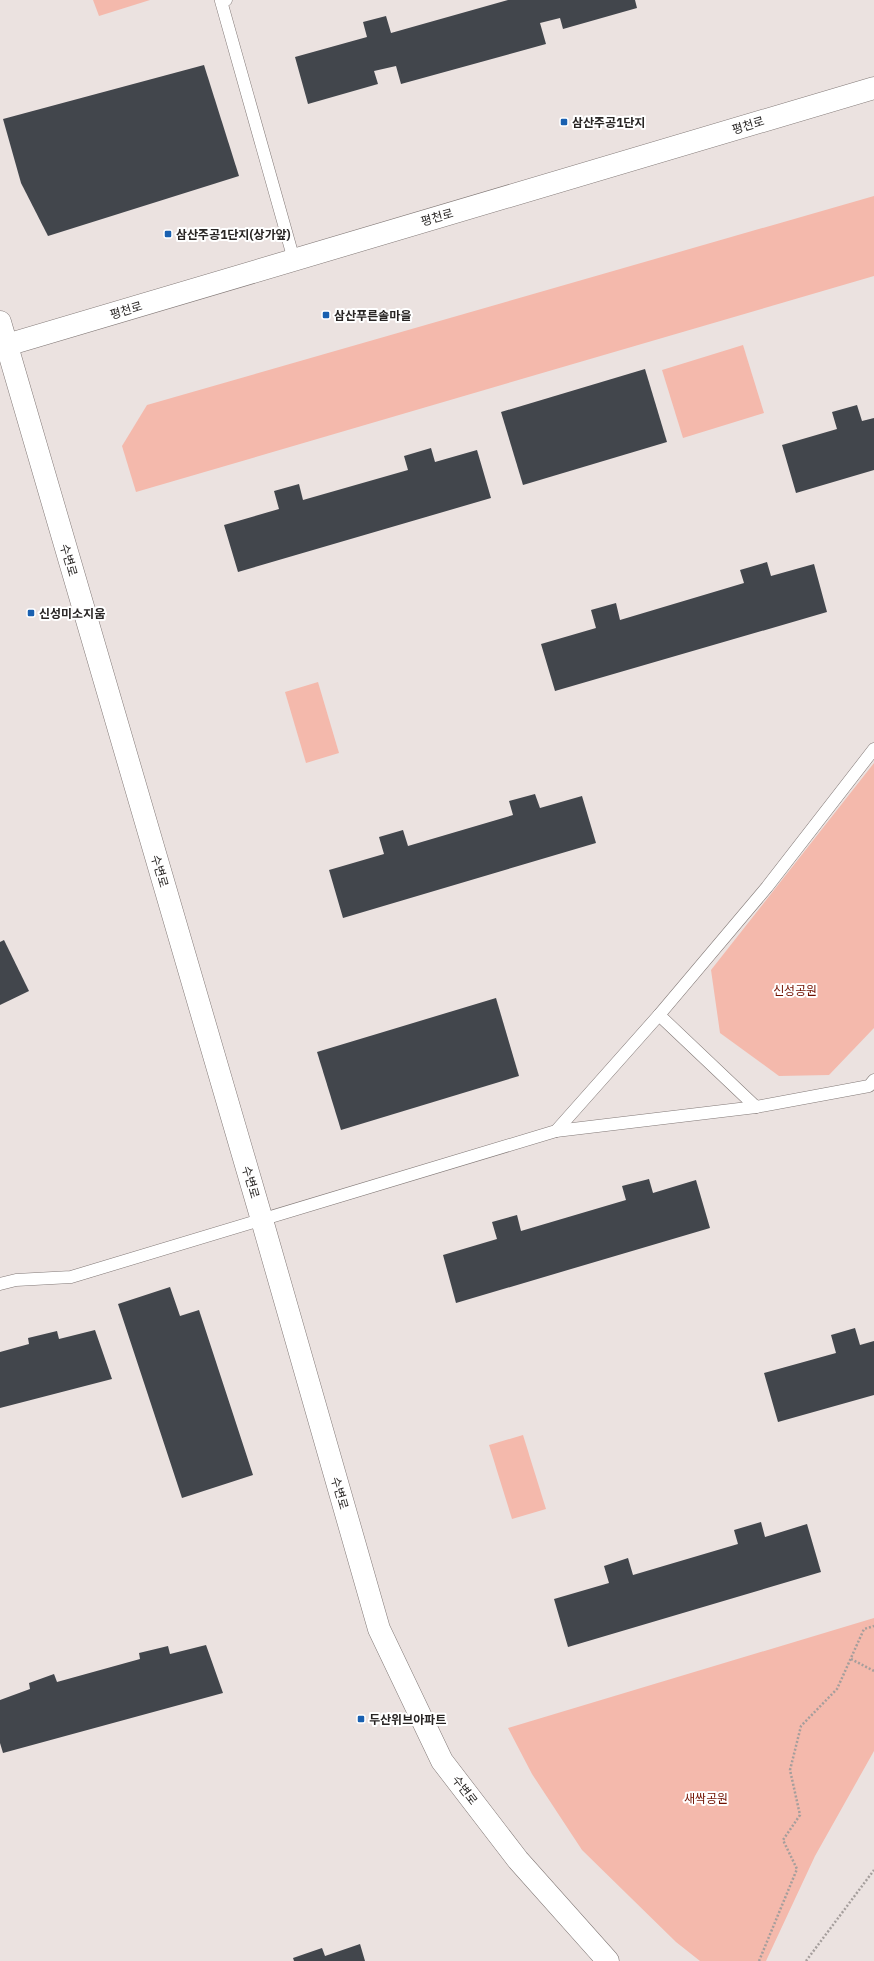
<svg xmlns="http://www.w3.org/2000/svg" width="874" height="1961" font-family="'IBM Plex Sans','Noto Sans KR',sans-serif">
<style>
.green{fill:#f4b9ac}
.building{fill:#42464c}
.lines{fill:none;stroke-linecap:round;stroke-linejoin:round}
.lane-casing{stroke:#827977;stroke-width:13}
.secondary-casing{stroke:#827977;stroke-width:23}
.path{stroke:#a59e9c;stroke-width:2.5;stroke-dasharray:2 2;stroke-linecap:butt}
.lane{stroke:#fff;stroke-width:12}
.secondary{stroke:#fff;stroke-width:22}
.poi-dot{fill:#1960b0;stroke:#fff;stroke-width:1.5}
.labels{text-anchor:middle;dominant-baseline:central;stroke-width:4;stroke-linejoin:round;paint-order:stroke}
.poi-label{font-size:12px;font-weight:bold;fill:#282524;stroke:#fff;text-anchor:start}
.street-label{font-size:12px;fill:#282524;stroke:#fff}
.park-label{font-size:12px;fill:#711100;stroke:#fff}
</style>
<rect width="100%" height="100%" fill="#ebe2e0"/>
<g class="green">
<path d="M93,0H150L99,16Z"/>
<path d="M874,196V276L136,492L122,446L147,405Z"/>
<path d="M743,345L764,413L683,438L662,370Z"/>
<path d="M318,682L339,753L306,763L285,692Z"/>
<path d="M874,763V1028L829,1075L779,1076L720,1033L711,970Z"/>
<path d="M523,1435L546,1509L512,1519L489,1445Z"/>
<path d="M874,1618V1751L815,1856L766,1961H700L676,1942L582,1850L532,1774L508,1728Z"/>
</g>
<g class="building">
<path d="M508,0H635L637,8L563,29L560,18L540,23L546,44L401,84L396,66L374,71L378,84L308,104L295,57L367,37L363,22L386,16L391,33Z"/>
<path d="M204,65L239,176L48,236L21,183L3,119Z"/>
<path d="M645,369L667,442L523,485L501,412Z"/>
<path d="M857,405L862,421L874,418V470L796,493L782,445L837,429L832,412Z"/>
<path d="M431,448L435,462L477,450L491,498L238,572L224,525L279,509L274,491L299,484L303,500L408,470L404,456Z"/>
<path d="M767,562L771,576L814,564L827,612L555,691L541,644L596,628L591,610L616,603L620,620L744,583L740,570Z"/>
<path d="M535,794L540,808L582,796L596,843L343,918L329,870L384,854L379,837L403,830L408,846L513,815L509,801Z"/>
<path d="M4,940L29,991L0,1005V942Z"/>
<path d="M496,998L519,1076L341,1130L317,1052Z"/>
<path d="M649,1179L653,1193L696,1180L710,1228L456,1303L443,1255L497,1239L492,1222L517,1215L521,1231L626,1200L622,1186Z"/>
<path d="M170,1287L180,1316L199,1310L253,1475L182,1498L118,1304Z"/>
<path d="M855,1328L860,1345L874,1341V1395L778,1422L764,1373L836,1353L831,1335Z"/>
<path d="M95,1330L112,1379L0,1408V1352L29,1344L28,1338L57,1331L59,1339Z"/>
<path d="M761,1522L765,1537L807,1524L821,1572L568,1647L554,1599L609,1583L604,1566L628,1558L633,1575L738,1544L734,1530Z"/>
<path d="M206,1645L223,1693L3,1753L0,1743V1700L30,1689L29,1683L54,1674L57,1682L140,1659L139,1653L168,1646L170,1654Z"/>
<path d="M360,1944L365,1961H294L293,1958L322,1948L325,1956Z"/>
</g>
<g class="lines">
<defs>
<g id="lane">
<path d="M226,0L221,1L294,260"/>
<path d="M659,1015L756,1107L869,1086L874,1080"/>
<path d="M556,1131L756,1107"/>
<path d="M0,1284L16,1280L71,1277L556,1131L659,1015L767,887L874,749"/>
</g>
<g id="secondary">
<path d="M0,322L262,1220L379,1629L442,1761L518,1860L608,1961"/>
<path d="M0,347L874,88"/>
</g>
</defs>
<use href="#lane" class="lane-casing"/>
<use href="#secondary" class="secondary-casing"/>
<g class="path">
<path d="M851,1659L874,1671"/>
<path d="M759,1961L797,1869L783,1840L800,1815L790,1770L801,1726L837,1689L864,1629L874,1626"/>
<path d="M806,1961L874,1870"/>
</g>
<use href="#lane" class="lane"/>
<use href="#secondary" class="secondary"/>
</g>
<g class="poi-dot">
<rect x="560" y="118" width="8" height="8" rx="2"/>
<rect x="164" y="230" width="8" height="8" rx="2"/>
<rect x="322" y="311" width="8" height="8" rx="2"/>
<rect x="27" y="609" width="8" height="8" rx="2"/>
<rect x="357" y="1715" width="8" height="8" rx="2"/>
</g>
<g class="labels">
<g class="poi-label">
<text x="572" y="122">삼산주공1단지</text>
<text x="176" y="234">삼산주공1단지(상가앞)</text>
<text x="334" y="315">삼산푸른솔마을</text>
<text x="39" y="613">신성미소지움</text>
<text x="369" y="1719">두산위브아파트</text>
</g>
<g class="street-label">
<text transform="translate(748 125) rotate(-17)">평천로</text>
<text transform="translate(437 217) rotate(-16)">평천로</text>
<text transform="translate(126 310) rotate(-17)">평천로</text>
<text transform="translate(69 560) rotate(74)">수변로</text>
<text transform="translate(160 871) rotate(74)">수변로</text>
<text transform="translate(251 1182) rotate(74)">수변로</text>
<text transform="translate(340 1493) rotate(74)">수변로</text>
<text transform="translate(465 1790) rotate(53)">수변로</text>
</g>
<g class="park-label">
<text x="795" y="990">신성공원</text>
<text x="706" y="1798">새싹공원</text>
</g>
</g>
</svg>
